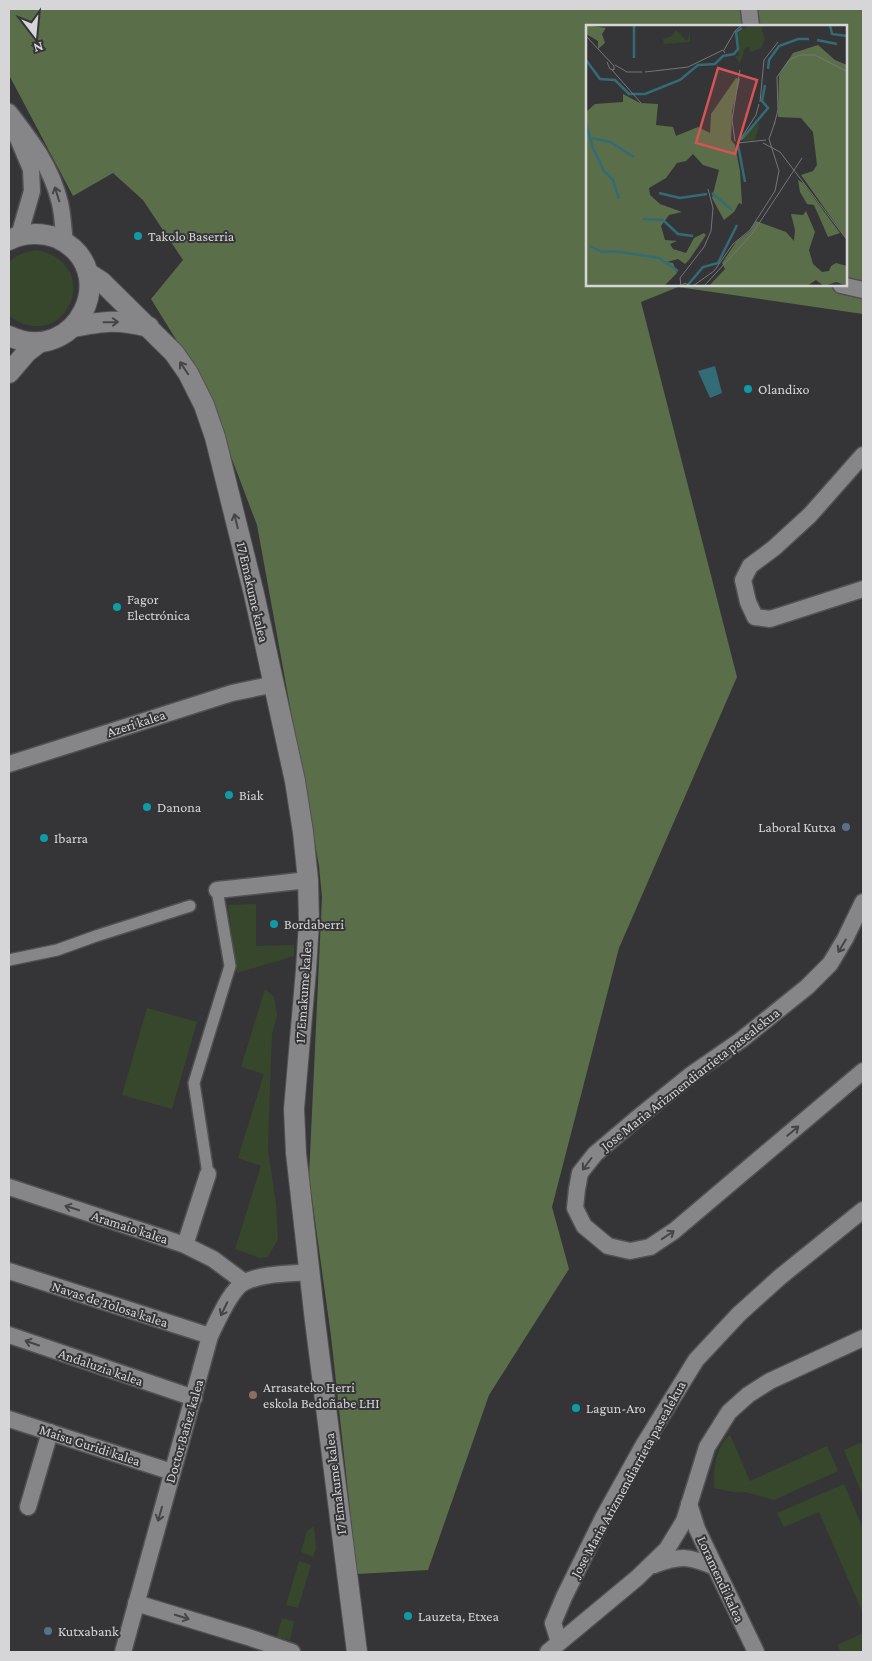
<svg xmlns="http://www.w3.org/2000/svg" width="872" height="1661" font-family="'Crimson Pro',serif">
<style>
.green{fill:#37472b}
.forest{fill:#5a6f49;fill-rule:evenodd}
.water{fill:#336b77}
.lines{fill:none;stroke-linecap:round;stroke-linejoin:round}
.pedestrian-casing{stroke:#515153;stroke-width:14}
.minor-casing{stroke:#515153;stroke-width:19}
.tertiary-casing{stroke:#515153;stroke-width:22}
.pedestrian{stroke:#868689;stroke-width:11}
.minor{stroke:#868689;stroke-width:16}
.tertiary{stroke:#868689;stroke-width:20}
.oneway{stroke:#454548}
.culture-dot{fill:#0f9aa8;stroke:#353538;stroke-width:2}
.service-dot{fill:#5c6f8a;stroke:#353538;stroke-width:2}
.education-dot{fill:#8d6e63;stroke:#353538;stroke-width:2}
.labels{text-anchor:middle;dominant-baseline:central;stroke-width:4;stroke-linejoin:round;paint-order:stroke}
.poi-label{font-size:14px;fill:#d6d6d8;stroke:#353538;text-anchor:start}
.street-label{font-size:14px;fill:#d6d6d8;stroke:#353538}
.inset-river{fill:none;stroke:#336b77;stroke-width:2.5}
.inset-road{fill:none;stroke:#757578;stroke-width:1}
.view{fill:#d65454;fill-opacity:0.15;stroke:#d65454;stroke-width:2.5}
.inset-edge{fill:none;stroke:#d6d6d8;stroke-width:2.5}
</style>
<rect width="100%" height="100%" fill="#353538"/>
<g class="green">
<path d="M37,250C106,265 65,356 9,316V262C17,254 26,252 37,250Z"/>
<path d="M256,904V946L294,945V956L237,973L228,905Z"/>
<path d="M265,989L274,997L277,1016L272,1034L271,1057L268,1151L276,1204L278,1239L268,1257L260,1258L235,1249L261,1166L238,1158L264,1074L241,1067Z"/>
<path d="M147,1008L197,1022L172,1109L122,1095Z"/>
<path d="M730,1435L750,1481L827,1446L838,1471L774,1500L746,1492H734L714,1488C713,1470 716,1446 730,1435Z"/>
<path d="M863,1442V1496L844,1450Z"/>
<path d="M844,1484L863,1529V1613L819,1512L784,1527L777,1513Z"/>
<path d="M314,1526L316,1548L313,1557L301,1552L307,1531Z"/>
<path d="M299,1561L311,1565L298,1608L286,1605Z"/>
<path d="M282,1618L294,1621L290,1640L277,1637Z"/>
<path d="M863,1633V1650L857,1652H841L837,1645Z"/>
</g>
<path class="forest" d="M9,9H863V314L678,287L641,302L737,677L619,948L552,1207L569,1269L489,1395L428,1570L357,1574L331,1336L309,1177L322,897L319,866L257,525L203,383L151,299L183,260L143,200L113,173L73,196L9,75ZM587,26H846V285H587Z"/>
<path class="water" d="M715,366L722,393L710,398L698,371Z"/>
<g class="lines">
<defs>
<g id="pedestrian">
<path d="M9,960L57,950L96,936L190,906"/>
<path d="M208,1174L194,1083L230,966L217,890"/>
</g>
<g id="minor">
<path d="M749,9L751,26"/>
<path d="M9,112C32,142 51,166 60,203C63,216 63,229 65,242"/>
<path d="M14,129L31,169L32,191L19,236"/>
<path d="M841,285L863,290"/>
<path d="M863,455L810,515L774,548L750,566L743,580L748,602L755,617L770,619L863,589"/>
<path d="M9,764L232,693L275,684"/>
<path d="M217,890L308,880"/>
<path d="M863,902L845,939L830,964L807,987L741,1040L692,1074L635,1120L595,1154L580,1173L577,1189L575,1208L584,1226L608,1246L630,1251L650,1247L674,1231L863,1071"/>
<path d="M9,1187L185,1245L213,1259L244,1282"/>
<path d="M185,1245L208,1174"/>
<path d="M9,1271L210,1336"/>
<path d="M9,1335L194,1398"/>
<path d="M9,1419L172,1472"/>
<path d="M689,1504L697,1529L756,1652"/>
<path d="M28,1507L50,1432"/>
<path d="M654,1565C681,1555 689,1556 715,1567"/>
<path d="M136,1603L248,1637L292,1652"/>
<path d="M559,1642L553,1623L564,1597L603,1518L643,1446L696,1360L739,1314L780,1277L863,1210"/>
<path d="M123,1652L210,1336C217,1322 231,1288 245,1282C264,1273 290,1274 310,1272"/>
<path d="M548,1652L637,1578L667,1549L684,1521L707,1447L729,1412L748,1395L770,1381L863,1338"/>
</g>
<g id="tertiary">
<path d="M9,240C23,233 41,232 57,238C124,269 77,368 9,336"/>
<path d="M88,273L102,282L174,353L188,373L204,405L215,437L254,594L295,781L303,832L308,880L309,922L306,970L294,1109L296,1153L315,1321L357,1652"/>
<path d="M73,327C105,321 116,319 149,327"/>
<path d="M9,373L27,352L40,342"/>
</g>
</defs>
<use href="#pedestrian" class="pedestrian-casing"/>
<use href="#minor" class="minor-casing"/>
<use href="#tertiary" class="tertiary-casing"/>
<use href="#pedestrian" class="pedestrian"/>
<use href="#minor" class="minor"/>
<use href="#tertiary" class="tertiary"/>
</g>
<defs><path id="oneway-shaft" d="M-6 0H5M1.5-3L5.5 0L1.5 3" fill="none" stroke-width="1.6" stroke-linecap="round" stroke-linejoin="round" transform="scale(1.25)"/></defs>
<g class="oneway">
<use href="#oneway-shaft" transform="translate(57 194) rotate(-107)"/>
<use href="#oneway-shaft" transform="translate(111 322) rotate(-1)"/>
<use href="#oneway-shaft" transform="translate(184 368) rotate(-124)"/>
<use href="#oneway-shaft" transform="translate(236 521) rotate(-104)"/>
<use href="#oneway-shaft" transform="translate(842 946) rotate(121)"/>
<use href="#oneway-shaft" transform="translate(793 1131) rotate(-40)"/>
<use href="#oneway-shaft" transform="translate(587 1164) rotate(127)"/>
<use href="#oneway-shaft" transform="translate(72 1208) rotate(-162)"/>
<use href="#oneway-shaft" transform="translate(668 1235) rotate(-34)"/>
<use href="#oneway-shaft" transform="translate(224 1309) rotate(116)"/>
<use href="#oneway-shaft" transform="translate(32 1343) rotate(-161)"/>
<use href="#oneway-shaft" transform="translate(160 1514) rotate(106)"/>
<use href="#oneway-shaft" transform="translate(182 1617) rotate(17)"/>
</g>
<g class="culture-dot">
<circle cx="138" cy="236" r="5"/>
<circle cx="748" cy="389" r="5"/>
<circle cx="117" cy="607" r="5"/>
<circle cx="229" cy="795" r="5"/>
<circle cx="147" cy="807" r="5"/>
<circle cx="44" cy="838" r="5"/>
<circle cx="274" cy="924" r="5"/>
<circle cx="576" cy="1408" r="5"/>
<circle cx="408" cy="1616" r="5"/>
</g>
<g class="service-dot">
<circle cx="846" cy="827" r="5"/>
<circle cx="48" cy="1631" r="5"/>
</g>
<circle class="education-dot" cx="253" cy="1395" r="5"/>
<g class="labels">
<g class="poi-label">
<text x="148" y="236">Takolo Baserria</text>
<text x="758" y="389">Olandixo</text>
<text x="127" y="599">Fagor<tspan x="127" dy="16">Electrónica</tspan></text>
<text x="239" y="795">Biak</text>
<text x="157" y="807">Danona</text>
<text x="836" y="827" text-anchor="end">Laboral Kutxa</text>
<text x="54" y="838">Ibarra</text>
<text x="284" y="924">Bordaberri</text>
<text x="263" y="1387">Arrasateko Herri<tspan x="263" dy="16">eskola Bedoñabe LHI</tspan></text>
<text x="586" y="1408">Lagun-Aro</text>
<text x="418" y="1616">Lauzeta, Etxea</text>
<text x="58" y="1631">Kutxabank</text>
</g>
<g class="street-label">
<text transform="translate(253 592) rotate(77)">17 Emakume kalea</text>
<text transform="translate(136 723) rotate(-18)">Azeri kalea</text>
<text transform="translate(303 992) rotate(-86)">17 Emakume kalea</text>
<text transform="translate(690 1079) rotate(-38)">Jose Maria Arizmendiarrieta pasealekua</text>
<text transform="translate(130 1227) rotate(18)">Aramaio kalea</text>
<text transform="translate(110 1304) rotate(18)">Navas de Tolosa kalea</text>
<text transform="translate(101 1367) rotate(19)">Andaluzia kalea</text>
<text transform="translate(184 1431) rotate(-74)">Doctor Bañez kalea</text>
<text transform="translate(90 1445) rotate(18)">Maisu Guridi kalea</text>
<text transform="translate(628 1479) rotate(-61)">Jose Maria Arizmendiarrieta pasealekua</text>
<text transform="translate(335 1484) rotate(-97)">17 Emakume kalea</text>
<text transform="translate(721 1579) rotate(65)">Loramendi kalea</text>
</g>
</g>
<g transform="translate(586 25)">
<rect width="261" height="261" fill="#353538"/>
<path d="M164,0H177L179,2H175L179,14L175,23L164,27V22L159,23L154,38L149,32L153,30L150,9ZM90,5L101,16L104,8V17L78,19L77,14L86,11ZM174,98L169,115L157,116L164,103Z" fill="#37472b"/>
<path d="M0,0L20,3L16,9L19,18L12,24V16L0,9ZM232,20L249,35L261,40V215L215,150L227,146L231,140L227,107L215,93L192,92L193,50L207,28ZM150,53L154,54L146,86L145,115L149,120L154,146L156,179L153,178L148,187L138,195L126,173L133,145L117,140L107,129L100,136L91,138L80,153L63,163L64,170L74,179L96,187L83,190L75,201L79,215L91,216L84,219L87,224L100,228L108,213L118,208L120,210L103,235L99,239L92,234L81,237L87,238L91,248L78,261H0V87L9,79L37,77V69L54,78L72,79L70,100L87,102L90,111L112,102L124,108L125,89ZM212,155L217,158L254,208L242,212L228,180L221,179L214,167ZM220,186L229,207L223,225L227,239L236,247L243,246L245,241L250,238L261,241V261L250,257L238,261L230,255L221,261H123L139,244L136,238L150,217L164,206L170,196L200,207L208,216L209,205L205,189L217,190Z" fill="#5a6f49"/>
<path class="inset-river" d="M244,0L246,9L261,11M231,15L251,19M48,33V0M0,35L14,54L29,55L43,69H59L94,55L112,40L129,39L137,31L148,29L152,24L150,7L156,3M182,44L183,35L193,21L212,14H223M0,99L7,123L18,146L27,155L33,174M6,113L24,117L48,132M155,115L182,83L176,76L179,60M152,120L159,157M73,168L94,173L121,169M126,168L146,185M57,194L77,195L92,209L107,211M4,221L16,227L28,226L73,233L92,246M101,261L117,242L132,238L151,200"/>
<path class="inset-road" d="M0,11L28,41V45L24,44L21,37M138,25L149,6L156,0M29,40L41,47H56M26,45L55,78M59,47L102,42L137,25L139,28M174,77L178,35L192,17M188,100L192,85L191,52L203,35L214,30H229L262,47M154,115L170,90L173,79M149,116L146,95L154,45M152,118L180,115M177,118L194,127L262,216M104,261L99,258L95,261L94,253L118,222L125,206L127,183L122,164M107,261L128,246L147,219L164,205L189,166L193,146L183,114L189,97M118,261L166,209L216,133"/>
<path class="view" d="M132,43L171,55L149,129L110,118Z"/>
<rect width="261" height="261" class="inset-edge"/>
</g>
<rect width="872" height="1661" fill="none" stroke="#d6d6d8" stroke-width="20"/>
<g transform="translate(35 35) rotate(164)" stroke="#353538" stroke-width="4" paint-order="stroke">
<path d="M0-4L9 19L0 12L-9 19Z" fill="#d6d6d8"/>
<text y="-8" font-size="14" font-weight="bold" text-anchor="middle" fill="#d6d6d8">N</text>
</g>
</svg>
